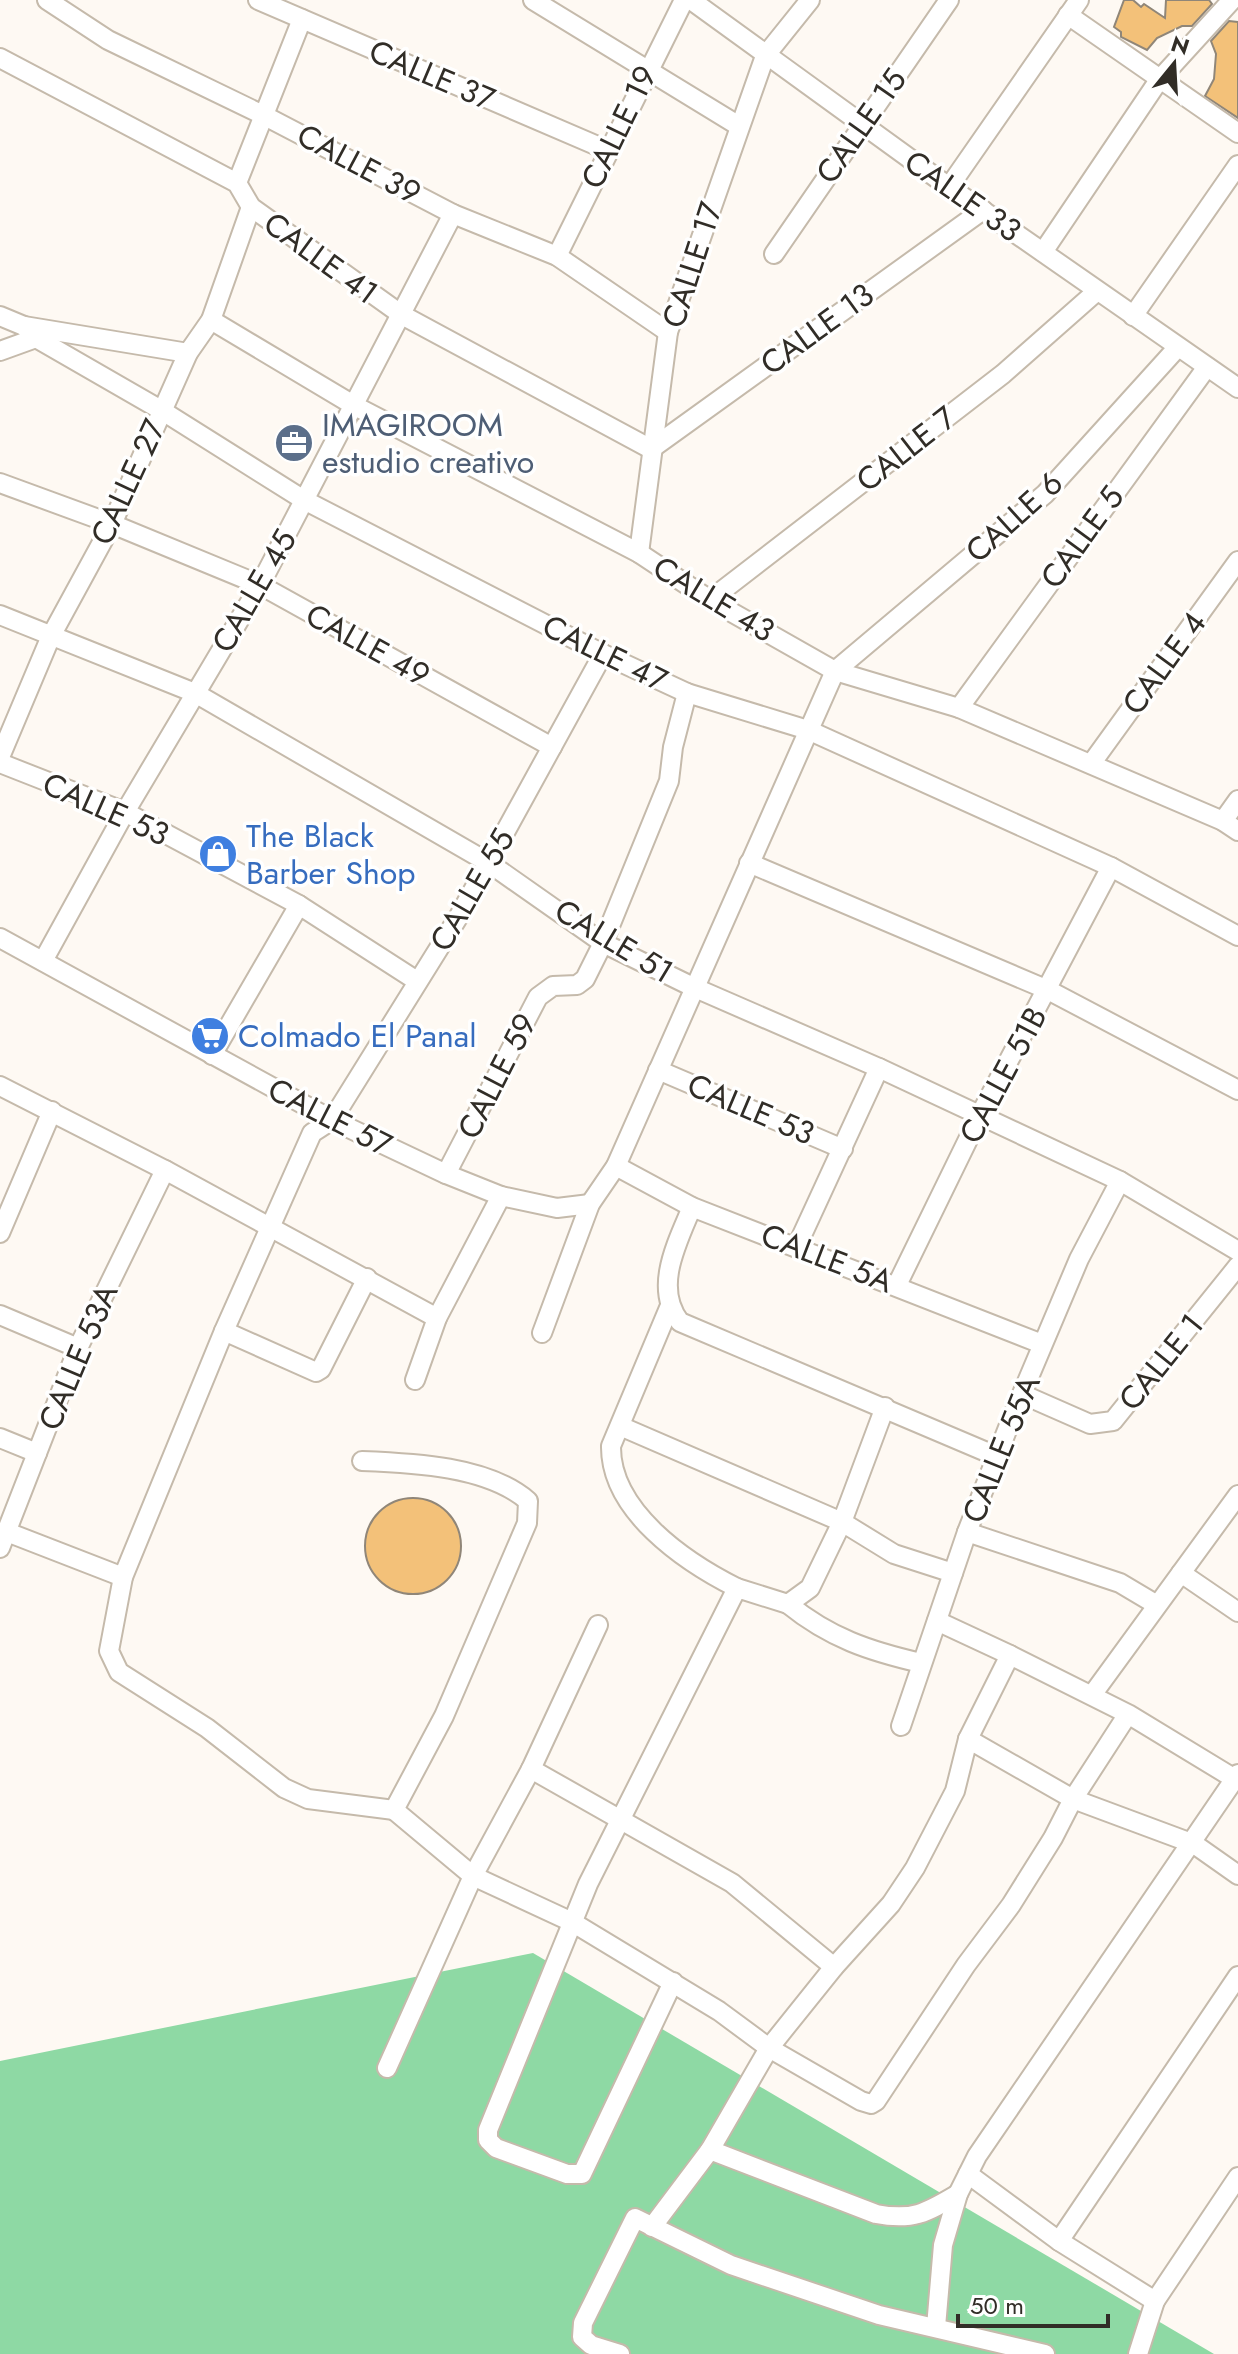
<svg xmlns="http://www.w3.org/2000/svg" width="1238" height="2354" font-family="Jost,sans-serif">
<style>
.forest{fill:#8ed9a4}
.building{fill:#f3c179;stroke:#908678;stroke-width:2}
.lines{fill:none;stroke-linecap:round;stroke-linejoin:round}
.street-casing{stroke:#c5baab;stroke-width:22}
.street{stroke:#fff;stroke-width:18}
.labels{text-anchor:middle;dominant-baseline:central;stroke-width:7;stroke-linejoin:round;paint-order:stroke}
.street-label{font-size:32px;fill:#312d27;stroke:#fff}
.service-label{font-size:32px;fill:#4e5e75;stroke:#fff;text-anchor:start}
.shop-label{font-size:32px;fill:#366cbe;stroke:#fff;text-anchor:start}
</style>
<rect width="100%" height="100%" fill="#fef9f3"/>
<path class="forest" d="M533,1953L1214,2354H0V2061Z"/>
<g class="building">
<path d="M1124,0H1133L1141,7L1144,4L1165,18L1166,0H1209L1212,4L1192,26H1182L1157,38L1147,50L1121,37V32L1114,27Z"/>
<path d="M1229,21L1238,22V118L1205,96L1214,79L1216,54L1211,41Z"/>
<circle cx="413" cy="1546" r="48"/>
</g>
<g class="lines">
<defs>
<g id="street">
<path d="M47,0L108,40L263,115L453,214L557,256L668,332"/>
<path d="M258,0L607,150"/>
<path d="M533,0L739,126"/>
<path d="M691,0L949,187L1238,388"/>
<path d="M1068,15L1238,133"/>
<path d="M0,58L237,183L251,207L402,315L651,449L983,210"/>
<path d="M237,183L302,19"/>
<path d="M949,187L1079,0"/>
<path d="M1043,252L1159,80L1232,0"/>
<path d="M774,254L949,0"/>
<path d="M557,256L684,0"/>
<path d="M0,316L24,326L36,338L161,410L304,500L603,654L687,693L808,730L1111,867L1238,936"/>
<path d="M1133,316L1238,165"/>
<path d="M211,320L355,406L639,553L710,600L835,671L959,708L1223,821L1238,831"/>
<path d="M24,326L188,353"/>
<path d="M0,351L36,338"/>
<path d="M0,483L112,524L260,585L552,747"/>
<path d="M639,553L668,332L765,56L810,0"/>
<path d="M710,600L1003,374L1096,292"/>
<path d="M0,615L195,693L489,863L603,943L693,987L879,1068L1120,1181L1238,1251"/>
<path d="M959,708L1207,367"/>
<path d="M0,757L51,636L112,524L188,353L211,320L251,207"/>
<path d="M0,763L125,812L299,905L417,981"/>
<path d="M1091,764L1238,561"/>
<path d="M1223,821L1238,800"/>
<path d="M749,863L1048,990L1238,1090"/>
<path d="M0,938L332,1120L446,1174L501,1196L557,1208L590,1204"/>
<path d="M43,961L125,812L260,585L453,214"/>
<path d="M212,1055L299,905"/>
<path d="M658,1070L843,1149"/>
<path d="M0,1086L165,1170L437,1318"/>
<path d="M616,1166L692,1207L1042,1344"/>
<path d="M446,1174L538,997L553,986L577,985L585,979L603,943L669,781L673,747L687,693"/>
<path d="M692,1207C677,1243 653,1288 680,1322L996,1456"/>
<path d="M0,1233L52,1111"/>
<path d="M797,1246L879,1068"/>
<path d="M897,1285L980,1115L1111,867"/>
<path d="M669,1308L611,1446C610,1511 685,1562 737,1588"/>
<path d="M0,1315L78,1348"/>
<path d="M224,1331L316,1372L321,1369L367,1278"/>
<path d="M542,1333L590,1204L616,1166L835,671L1045,494L1178,347"/>
<path d="M415,1380L437,1318L501,1196"/>
<path d="M1024,1395L1090,1424L1113,1421L1238,1266"/>
<path d="M620,1426L842,1522L894,1554L953,1573"/>
<path d="M0,1438L37,1453"/>
<path d="M362,1461C413,1463 488,1466 528,1501L527,1523L444,1716L394,1810L473,1876L572,1922L719,2011L769,2048L710,2150L652,2227"/>
<path d="M7,1532L123,1577"/>
<path d="M967,1532L1120,1583L1157,1605"/>
<path d="M0,1548L78,1348L165,1170"/>
<path d="M1181,1573L1238,1612"/>
<path d="M788,1604C830,1638 869,1651 921,1663"/>
<path d="M937,1621L1010,1655"/>
<path d="M1092,1695L1238,1495"/>
<path d="M1128,1714L1073,1799L1053,1838L1011,1905L966,1965L876,2101L871,2104L861,2101L769,2048L834,1967L891,1904L915,1868L955,1791L968,1739L1010,1655L1128,1714L1235,1779"/>
<path d="M901,1726L967,1532L1013,1415L1079,1259L1120,1181"/>
<path d="M968,1739L1073,1799L1194,1844L1238,1875"/>
<path d="M531,1769L732,1883L834,1967"/>
<path d="M394,1810L308,1799L284,1788L207,1728L119,1672L109,1651L123,1577L224,1331L312,1133L332,1120L459,916L603,654"/>
<path d="M673,1982L582,2174H567L496,2148L488,2140V2130L588,1884L737,1588L788,1604L810,1588L842,1522L885,1407"/>
<path d="M387,2068L473,1876L531,1769L598,1625"/>
<path d="M710,2150L876,2214C913,2221 926,2213 958,2194"/>
<path d="M968,2174L1059,2241L1155,2301L1238,2177"/>
<path d="M1059,2241L1238,1976"/>
<path d="M936,2327L943,2245L958,2194L977,2156L1238,1774"/>
<path d="M620,2354L591,2345L582,2337L583,2323L635,2218L731,2265L879,2315L1045,2354"/>
<path d="M1138,2354L1155,2301"/>
</g>
</defs>
<use href="#street" class="street-casing"/>
<use href="#street" class="street"/>
</g>
<defs>
<symbol id="office-disc" viewBox="-11 -11 22 22"><circle r="9.5" fill="#5c6f8a" stroke="#fff"/><path d="M-6-3h4V-5.5h4V-3h4V5H-6ZM-1-4.5V-3h2v-1.5ZM-6 0V1H6V0Z" fill="#fff"/></symbol>
<symbol id="shop-disc" viewBox="-11 -11 22 22"><circle r="9.5" fill="#3f7fe0" stroke="#fff"/><path d="M-5-2.5h2.3a2.7 3.5 0 0 1 5.4 0H5L5.5 6h-11ZM-1.5-2.5h3a1.5 2.3 0 0 0-3 0Z" fill="#fff"/></symbol>
<symbol id="supermarket-disc" viewBox="-11 -11 22 22"><circle r="9.5" fill="#3f7fe0" stroke="#fff"/><path d="M-6-5.5h2.5l.6 2H6L4.5 2H-2.5L-4.4-4H-6ZM-1.5 3.2a1.3 1.3 0 1 0 .1 0ZM3 3.2a1.3 1.3 0 1 0 .1 0Z" fill="#fff"/></symbol>
</defs>
<g fill-rule="evenodd">
<use href="#office-disc" x="272" y="421" width="44" height="44"/>
<use href="#shop-disc" x="196" y="832" width="44" height="44"/>
<use href="#supermarket-disc" x="188" y="1014" width="44" height="44"/>
</g>
<g class="labels">
<g class="street-label">
<text transform="translate(432 75) rotate(23)">CALLE 37</text>
<text transform="translate(861 126) rotate(-55)">CALLE 15</text>
<text transform="translate(619 127) rotate(-64)">CALLE 19</text>
<text transform="translate(359 164) rotate(28)">CALLE 39</text>
<text transform="translate(963 196) rotate(35)">CALLE 33</text>
<text transform="translate(321 258) rotate(36)">CALLE 41</text>
<text transform="translate(692 265) rotate(-72)">CALLE 17</text>
<text transform="translate(817 329) rotate(-36)">CALLE 13</text>
<text transform="translate(906 449) rotate(-38)">CALLE 7</text>
<text transform="translate(128 482) rotate(-65)">CALLE 27</text>
<text transform="translate(1014 517) rotate(-42)">CALLE 6</text>
<text transform="translate(1082 537) rotate(-54)">CALLE 5</text>
<text transform="translate(254 591) rotate(-60)">CALLE 45</text>
<text transform="translate(714 599) rotate(31)">CALLE 43</text>
<text transform="translate(368 645) rotate(29)">CALLE 49</text>
<text transform="translate(605 653) rotate(26)">CALLE 47</text>
<text transform="translate(1164 663) rotate(-54)">CALLE 4</text>
<text transform="translate(106 809) rotate(24)">CALLE 53</text>
<text transform="translate(472 890) rotate(-60)">CALLE 55</text>
<text transform="translate(614 941) rotate(31)">CALLE 51</text>
<text transform="translate(1003 1075) rotate(-62)">CALLE 51B</text>
<text transform="translate(497 1076) rotate(-63)">CALLE 59</text>
<text transform="translate(751 1109) rotate(23)">CALLE 53</text>
<text transform="translate(330 1117) rotate(27)">CALLE 57</text>
<text transform="translate(827 1258) rotate(21)">CALLE 5A</text>
<text transform="translate(78 1357) rotate(-67)">CALLE 53A</text>
<text transform="translate(1161 1362) rotate(-51)">CALLE 1</text>
<text transform="translate(1001 1449) rotate(-68)">CALLE 55A</text>
</g>
<g class="service-label">
<text x="322" y="425">IMAGIROOM<tspan x="322" dy="37">estudio creativo</tspan></text>
</g>
<g class="shop-label">
<text x="246" y="836">The Black<tspan x="246" dy="37">Barber Shop</tspan></text>
<text x="238" y="1036">Colmado El Panal</text>
</g>
</g>
<g transform="translate(1174 64) rotate(18)" stroke="#ffffff" stroke-width="6" paint-order="stroke">
<path d="M0-6L14 30L0 20L-14 30Z" fill="#312d27"/>
<text y="-12" font-size="22" font-weight="bold" text-anchor="middle" fill="#312d27">N</text>
</g>
<path d="M958 2314v12h150v-12" fill="none" stroke="#312d27" stroke-width="4"/>
<text x="970" y="2314" font-size="24" fill="#312d27" stroke="#ffffff" stroke-width="6" paint-order="stroke">50 m</text>
</svg>
